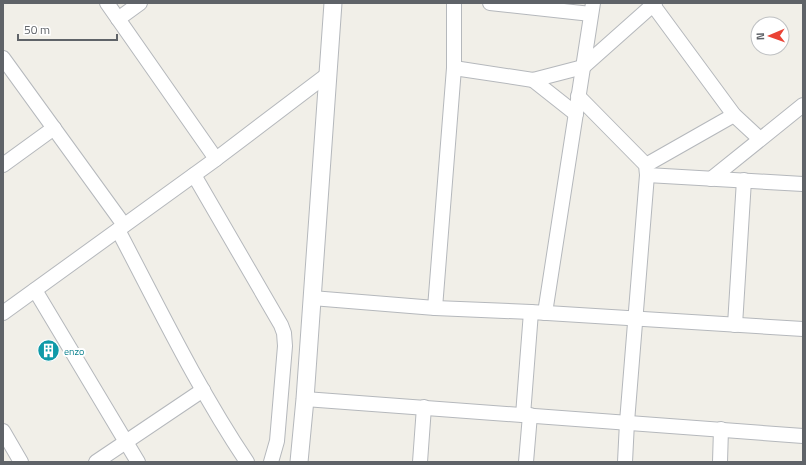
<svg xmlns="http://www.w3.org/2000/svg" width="806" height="465" font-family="'Titillium Web',sans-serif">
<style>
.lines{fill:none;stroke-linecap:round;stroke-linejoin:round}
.minor-casing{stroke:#b5b8bc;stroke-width:16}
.tertiary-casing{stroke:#b5b8bc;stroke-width:19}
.minor{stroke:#fff;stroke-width:14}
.tertiary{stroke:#fff;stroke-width:17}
.labels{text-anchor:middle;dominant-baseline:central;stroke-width:4;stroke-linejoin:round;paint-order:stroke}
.culture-label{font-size:10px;fill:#0d838f;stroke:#fff;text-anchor:start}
</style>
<rect width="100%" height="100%" fill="#f1efe8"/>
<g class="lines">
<defs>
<g id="minor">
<path d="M107,3L216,159"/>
<path d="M490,3L591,14"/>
<path d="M653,5L734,115L760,139"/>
<path d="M118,19L140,3"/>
<path d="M3,58L124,225"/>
<path d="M454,68L533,80L583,67L655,3"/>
<path d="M533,80L576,114"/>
<path d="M578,96L646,165L647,175L627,422L625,462"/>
<path d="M3,165L54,128"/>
<path d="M646,165L734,115"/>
<path d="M194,175L281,325L284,333L285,346L277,441L271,462"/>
<path d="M647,175L803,184"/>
<path d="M711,179L803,105"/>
<path d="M118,230C159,308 198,389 247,462"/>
<path d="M35,290L138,462"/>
<path d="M312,298L435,308L531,312L803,329"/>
<path d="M435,308L454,68V3"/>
<path d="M3,313L216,159L328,74"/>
<path d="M545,313L593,3"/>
<path d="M735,325L744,180"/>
<path d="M305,399L803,436"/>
<path d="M523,415L531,312"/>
<path d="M3,431L21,462"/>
<path d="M96,462L203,390"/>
<path d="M420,462L424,407"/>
<path d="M526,462L530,415"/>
<path d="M720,462L721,429"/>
</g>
<path id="tertiary" d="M299,462L305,399L333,3"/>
</defs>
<use href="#minor" class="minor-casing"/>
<use href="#tertiary" class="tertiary-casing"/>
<use href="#minor" class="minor"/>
<use href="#tertiary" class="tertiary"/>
</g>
<defs>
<symbol id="building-disc" viewBox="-11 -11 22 22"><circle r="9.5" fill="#0f9aa8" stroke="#fff"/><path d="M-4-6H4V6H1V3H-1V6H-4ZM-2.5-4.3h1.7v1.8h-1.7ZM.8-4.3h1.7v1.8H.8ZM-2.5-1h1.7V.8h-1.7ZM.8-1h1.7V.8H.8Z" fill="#fff"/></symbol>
</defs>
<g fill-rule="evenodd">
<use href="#building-disc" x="36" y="338" width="25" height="25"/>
</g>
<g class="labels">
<g class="culture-label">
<text x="64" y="351">enzo</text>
</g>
</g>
<rect width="806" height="465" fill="none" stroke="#5f6368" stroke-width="8"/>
<g transform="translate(770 36) rotate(268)"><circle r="19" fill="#ffffff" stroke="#bfc1c3"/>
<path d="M0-3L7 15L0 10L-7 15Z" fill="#ea4335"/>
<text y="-6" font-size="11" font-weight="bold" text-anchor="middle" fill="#5f6368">N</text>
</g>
<path d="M18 34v6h99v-6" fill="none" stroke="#5f6368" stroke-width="2"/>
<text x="24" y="34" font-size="12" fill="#5f6368" stroke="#ffffff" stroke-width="3" paint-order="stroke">50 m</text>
</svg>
